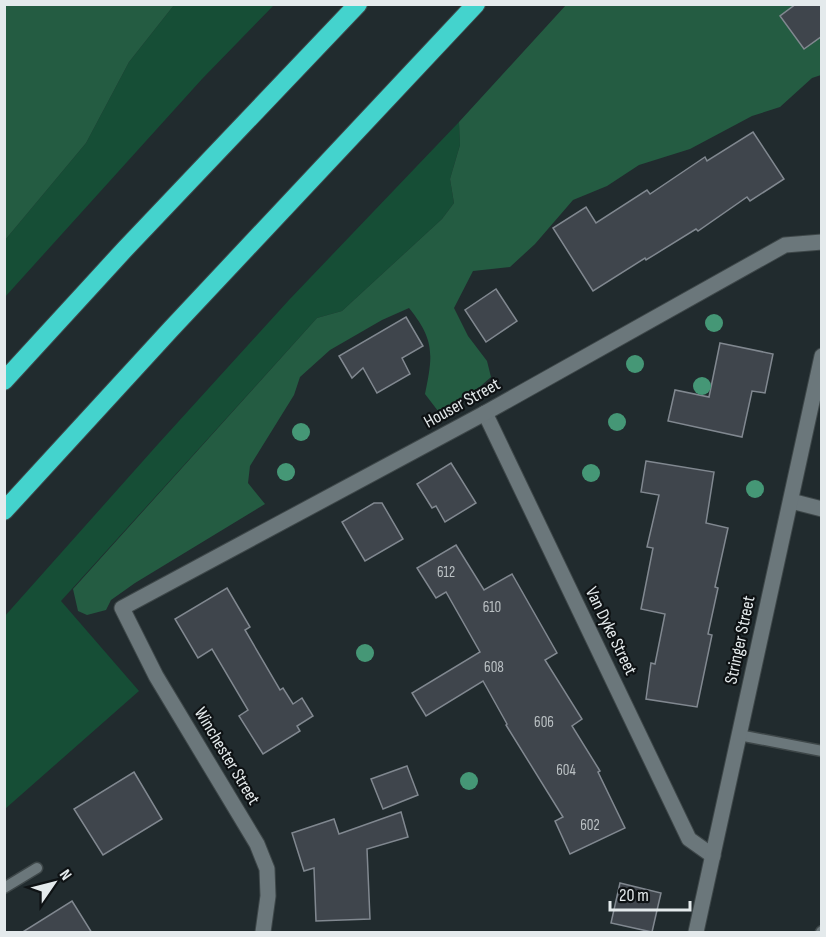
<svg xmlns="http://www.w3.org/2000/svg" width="826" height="937" font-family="'Sofia Sans Condensed',sans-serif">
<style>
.green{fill:#164e36}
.forest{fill:#245c42}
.building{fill:#3f454c;stroke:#818890;stroke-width:1.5}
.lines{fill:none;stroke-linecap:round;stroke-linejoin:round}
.lane-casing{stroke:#3e4749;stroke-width:13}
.street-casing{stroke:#3e4749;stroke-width:17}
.highway-casing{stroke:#3e4749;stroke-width:20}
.lane{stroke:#6b777b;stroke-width:10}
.street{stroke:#6b777b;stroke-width:15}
.highway{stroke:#44d3cd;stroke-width:18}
.tree{fill:#459776}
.labels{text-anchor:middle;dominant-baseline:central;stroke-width:4.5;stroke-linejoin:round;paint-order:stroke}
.number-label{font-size:15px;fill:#bbc1c4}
.street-label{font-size:18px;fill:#e4eaec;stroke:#0e1214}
</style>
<rect width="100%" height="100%" fill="#212b2e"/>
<g class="green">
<path d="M174,5H274L202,79L5,297V240L86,143L129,62Z"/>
<path d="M459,122L460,145L450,179L454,203L442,219L342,311L317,318L61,601L139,691L5,809L4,617L159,443L289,300Z"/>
</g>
<g class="forest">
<path d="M5,4L174,5L129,62L86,143L5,240Z"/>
<path d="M566,5H796L821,36V75L812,78L780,107L752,116L690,149L639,165L607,186L573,200L535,244L510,267L473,271L454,308L468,336L487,361L491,377L473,393L438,411L425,394C433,355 435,340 409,308L382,320L330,350L300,377L294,395L250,466L248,483L265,504L135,583L111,600L106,610L87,615L78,611L73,589L317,318L342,311L442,219L454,203L450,179L460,145L459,122Z"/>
</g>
<g class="building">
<path d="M796,4H822V36L804,49L780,16Z"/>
<path d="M753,132L784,179L750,201L747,197L698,231L696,229L646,260L645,258L593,291L553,228L586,207L596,223L647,190L650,194L705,157L707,161Z"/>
<path d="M496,289L517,321L486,342L465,310Z"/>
<path d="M406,317L423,346L402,358L410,374L377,393L363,368L352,378L339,356Z"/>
<path d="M720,343L773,354L765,393L752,391L742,437L668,421L675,390L709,397Z"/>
<path d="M646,461L714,472L706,523L728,528L715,587L718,588L708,634L712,635L697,707L646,699L651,663L655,664L665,614L641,609L653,548L647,547L659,495L641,492Z"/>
<path d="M451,463L476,503L445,522L436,506L432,508L417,484Z"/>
<path d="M374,503H382L403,539L365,561L342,522Z"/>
<path d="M456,545L484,590L512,574L557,653L545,660L582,719L572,726L600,771L598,772L625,828L570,854L555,821L563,817L506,725L507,724L483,681L426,716L412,693L480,652L446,592L436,598L417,568Z"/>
<path d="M227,588L250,627L245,630L280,690L283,688L293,704L302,698L313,716L297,726L300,731L263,754L239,716L248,710L212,649L198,658L175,619Z"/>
<path d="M407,766L418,795L383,809L371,779Z"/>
<path d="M134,772L162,819L103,855L74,809Z"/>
<path d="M401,812L408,837L367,849L370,919L316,921L314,868L304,871L292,833L334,819L339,834Z"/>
<path d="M620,883L661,893L652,932L611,923Z"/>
<path d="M72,901L92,933H21Z"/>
</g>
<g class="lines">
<defs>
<g id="lane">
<path d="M739,735L822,751"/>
<path d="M4,888L37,868"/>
<path d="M821,932L822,931"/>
</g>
<g id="street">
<path d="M485,413L689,839L713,856"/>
<path d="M791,501L822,509"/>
<path d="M263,932L268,896L267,869L257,844L156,676L122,608L485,413L785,245L822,242"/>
<path d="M696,932L822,356"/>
</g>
<g id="highway">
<path d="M4,381L125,249L358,4"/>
<path d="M4,511L171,329L476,4"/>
</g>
</defs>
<use href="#lane" class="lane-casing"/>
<use href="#street" class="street-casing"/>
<use href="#highway" class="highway-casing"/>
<use href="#lane" class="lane"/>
<use href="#street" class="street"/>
<use href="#highway" class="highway"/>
</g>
<g class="tree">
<circle cx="714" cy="323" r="9"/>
<circle cx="635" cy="364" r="9"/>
<circle cx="702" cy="386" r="9"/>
<circle cx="617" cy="422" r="9"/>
<circle cx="301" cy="432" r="9"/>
<circle cx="286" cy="472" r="9"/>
<circle cx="591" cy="473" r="9"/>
<circle cx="755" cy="489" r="9"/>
<circle cx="365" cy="653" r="9"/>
<circle cx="469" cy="781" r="9"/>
</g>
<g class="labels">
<g class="number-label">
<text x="446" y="572">612</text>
<text x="492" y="607">610</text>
<text x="494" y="667">608</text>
<text x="544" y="722">606</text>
<text x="566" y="770">604</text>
<text x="590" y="825">602</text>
</g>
<g class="street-label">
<text transform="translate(462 403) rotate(-29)">Houser Street</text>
<text transform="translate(611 631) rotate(64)">Van Dyke Street</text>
<text transform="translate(740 640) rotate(-78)">Stringer Street</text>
<text transform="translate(227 756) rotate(59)">Winchester Street</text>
</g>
</g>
<rect width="826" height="937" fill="none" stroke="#e4eaec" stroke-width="12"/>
<g transform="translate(54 883) rotate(55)" stroke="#0e1214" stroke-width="4.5" paint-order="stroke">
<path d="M0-4.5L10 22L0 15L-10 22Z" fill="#e4eaec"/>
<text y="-9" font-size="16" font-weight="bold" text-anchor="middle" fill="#e4eaec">N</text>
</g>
<path d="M610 901v9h80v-9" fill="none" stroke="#e4eaec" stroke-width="3"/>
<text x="619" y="901" font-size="18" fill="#e4eaec" stroke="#0e1214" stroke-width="4.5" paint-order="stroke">20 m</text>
</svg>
